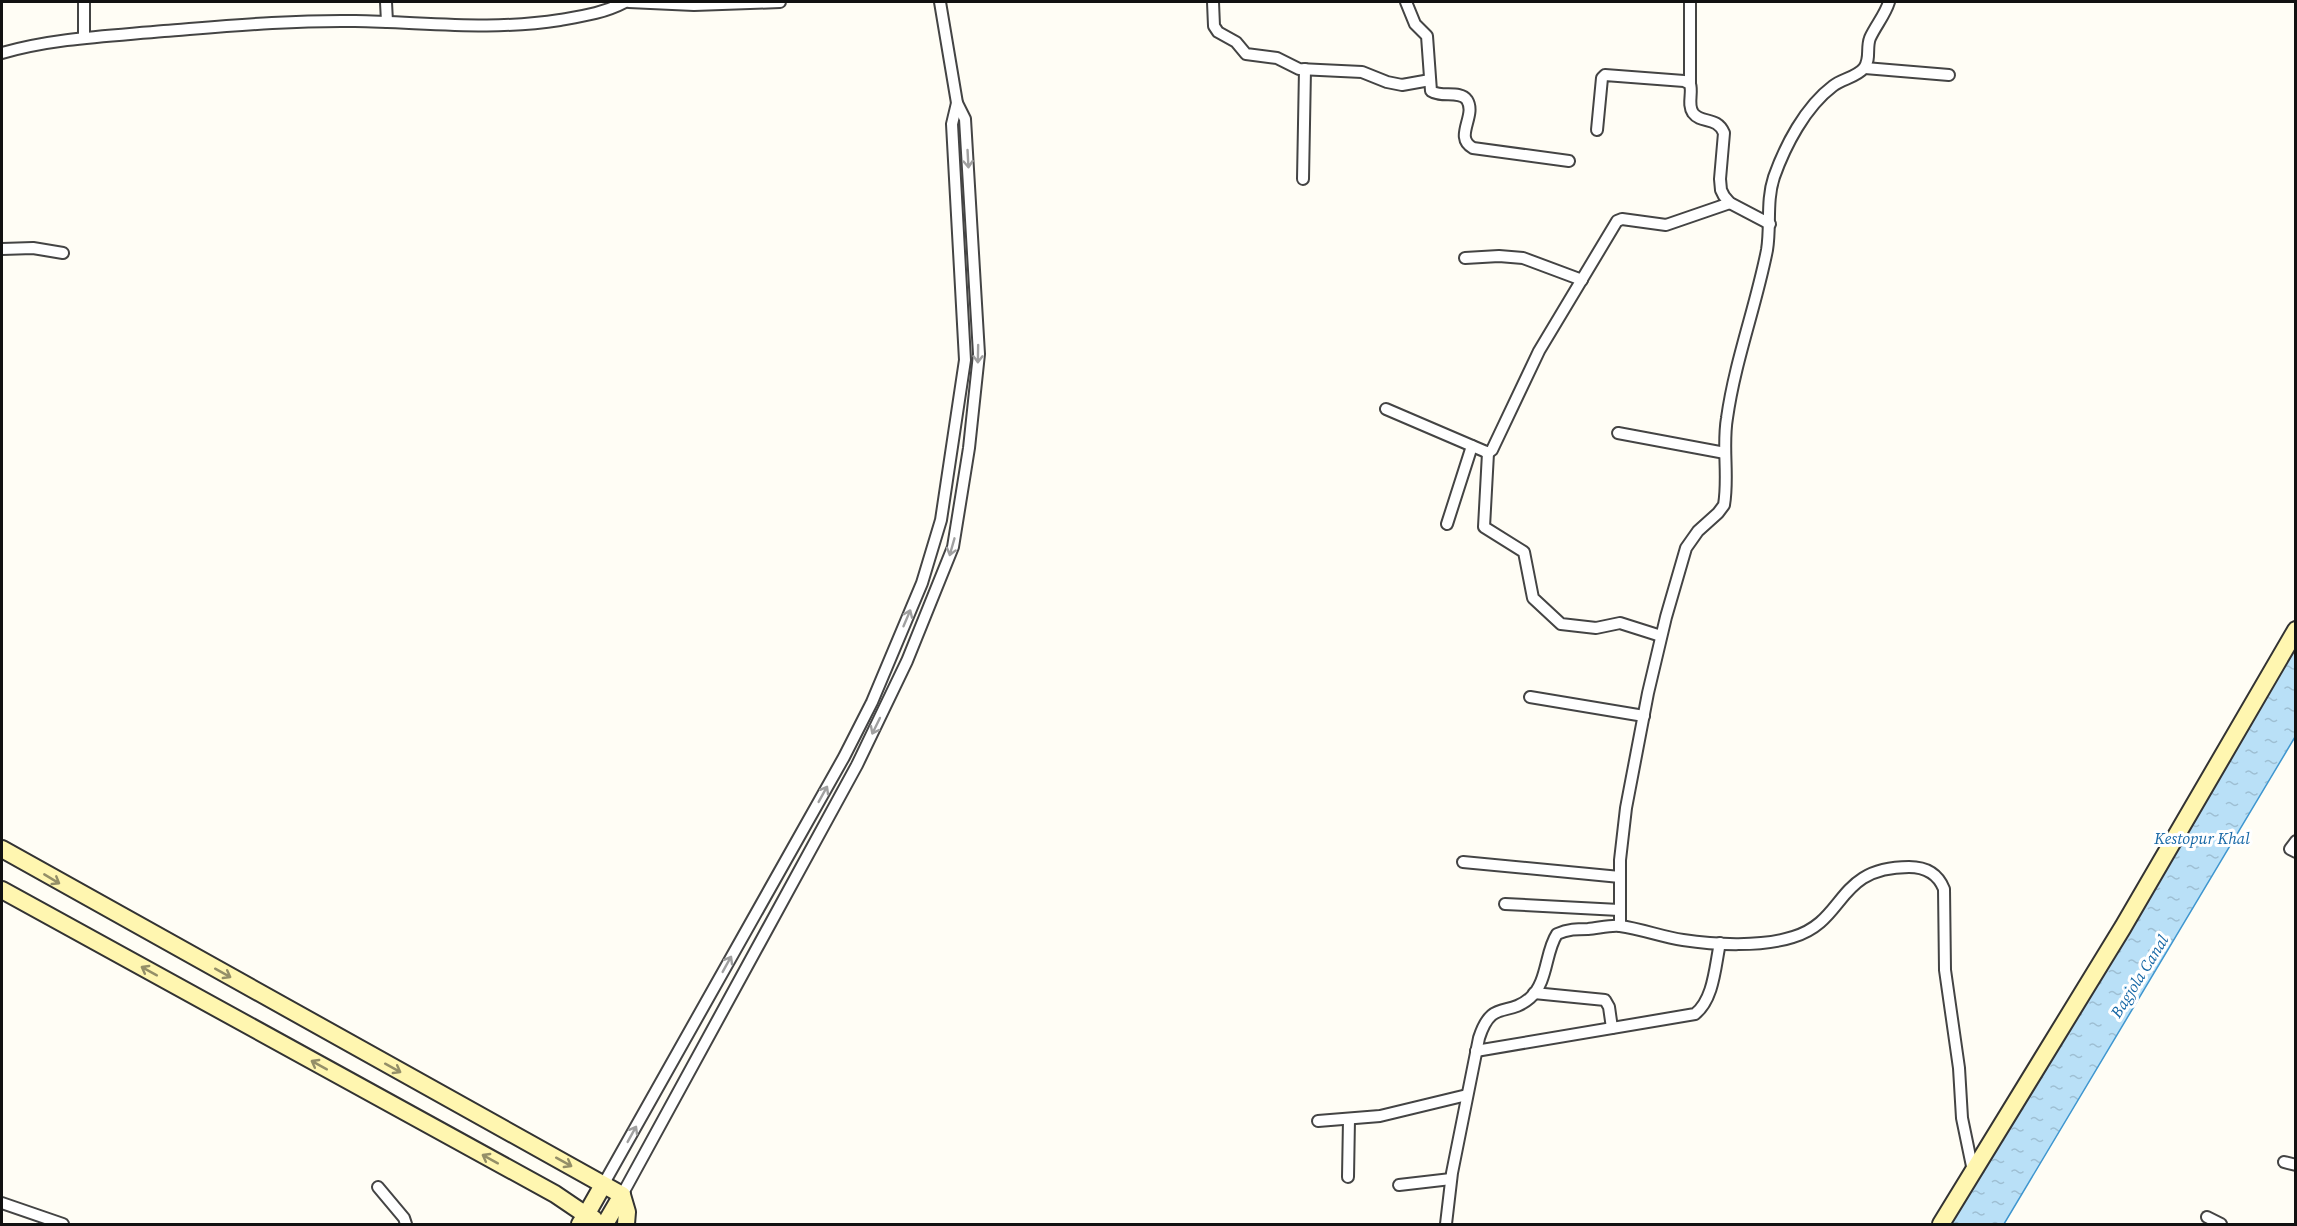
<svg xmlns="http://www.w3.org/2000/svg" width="2297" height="1226" font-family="'Source Serif 4',serif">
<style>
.water{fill:url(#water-ripples);stroke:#3f96cf;stroke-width:1.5}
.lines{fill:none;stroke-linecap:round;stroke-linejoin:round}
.street-casing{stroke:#444;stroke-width:14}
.secondary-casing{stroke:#333;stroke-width:20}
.street{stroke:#fff;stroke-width:10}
.secondary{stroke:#fff6b0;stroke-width:16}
.oneway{stroke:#a0a0a0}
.oneway2{stroke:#948f68}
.labels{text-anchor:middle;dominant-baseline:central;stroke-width:6;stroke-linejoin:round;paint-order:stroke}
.water-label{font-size:16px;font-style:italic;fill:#1768a6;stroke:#fff}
</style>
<defs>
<pattern id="water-ripples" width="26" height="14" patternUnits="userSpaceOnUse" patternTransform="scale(1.5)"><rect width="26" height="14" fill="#b9e0f7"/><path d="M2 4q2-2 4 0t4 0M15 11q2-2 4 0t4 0" fill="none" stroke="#9ebfd3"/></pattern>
</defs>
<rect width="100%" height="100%" fill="#fffdf5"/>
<path class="water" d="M2295,627V737L2004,1224H1938Z"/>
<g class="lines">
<defs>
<g id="street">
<path d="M386,2L387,22"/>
<path d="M629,2L694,5L780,2"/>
<path d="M1213,2L1214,26L1218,32L1236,42L1246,54L1277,58L1299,69L1362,72L1387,82L1402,85L1430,80"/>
<path d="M1406,2L1415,24L1427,36L1431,91C1441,98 1460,90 1467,100C1477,116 1453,137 1473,148L1569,161"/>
<path d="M1690,2V84"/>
<path d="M84,38V2"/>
<path d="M2,53C54,38 110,36 164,31C228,26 291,20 355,21C424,22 491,31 560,20C583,16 604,13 625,2"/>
<path d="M1865,68L1949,75"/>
<path d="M1597,130L1602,78L1605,75L1684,81L1690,84C1693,93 1687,104 1693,113C1701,124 1717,116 1724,133L1720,179L1721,190L1724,196L1730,203L1770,224"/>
<path d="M1303,179L1305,69"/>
<path d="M2,249L33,248L63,253"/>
<path d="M1465,258L1499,256L1523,258L1582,280"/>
<path d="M1386,409L1484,451L1488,453L1492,450L1539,351L1617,221L1622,219L1666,225L1730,203"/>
<path d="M1618,433L1725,453"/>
<path d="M1488,453L1484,527L1524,552L1533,598L1561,624L1596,628L1620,623L1661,636"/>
<path d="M1447,524L1472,446"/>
<path d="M1530,697L1644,716"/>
<path d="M2296,841L2290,849L2296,852"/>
<path d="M1463,862L1620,877"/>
<path d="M1505,904L1619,910"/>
<path d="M1620,926V860L1626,808L1648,693L1666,617L1686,548L1698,531L1718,513L1724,505C1729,476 1722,447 1727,418C1735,361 1756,306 1767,250C1771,226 1766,201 1774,177C1785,146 1805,107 1833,86C1842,79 1857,77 1864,68C1871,59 1866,48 1870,38C1876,25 1885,15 1889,2"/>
<path d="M1534,993L1605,1000L1609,1007L1612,1028"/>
<path d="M1476,1051L1695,1014C1714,999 1715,966 1720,943"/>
<path d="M1318,1121L1380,1116L1467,1095"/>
<path d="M2284,1162L2296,1165"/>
<path d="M1348,1177L1349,1119"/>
<path d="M603,1185L844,757L872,702L922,583L941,520L965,360L952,124L957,103"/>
<path d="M1399,1185L1451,1179"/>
<path d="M378,1187L404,1218L406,1224"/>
<path d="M622,1195L857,765L907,661L953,547L969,448L979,354L965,119L957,103L940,2"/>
<path d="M2,1203L63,1224"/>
<path d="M2207,1217L2221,1224"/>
<path d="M1446,1224L1452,1173L1479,1038C1492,998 1507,1018 1530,998C1548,982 1545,952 1557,934C1568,929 1577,929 1588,929C1599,928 1610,925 1620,926C1642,929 1662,937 1683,940C1715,945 1762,947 1793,937C1847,921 1835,867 1909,867C1926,867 1938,874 1944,889L1945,970L1959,1068L1962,1118L1973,1171"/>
</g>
<g id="secondary">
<path d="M2,849L622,1195L605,1224"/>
<path d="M2,890L555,1194L586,1215L580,1224"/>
<path d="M622,1195L627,1212L626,1224"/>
<path d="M594,1219L586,1215L603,1185"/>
<path d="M1941,1224L2123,927L2296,630"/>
</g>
</defs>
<use href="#street" class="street-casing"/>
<use href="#secondary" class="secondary-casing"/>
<use href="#street" class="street"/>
<use href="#secondary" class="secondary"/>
</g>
<defs><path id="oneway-shaft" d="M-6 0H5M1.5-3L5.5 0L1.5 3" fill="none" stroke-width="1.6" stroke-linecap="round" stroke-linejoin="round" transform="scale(1.5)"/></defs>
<g class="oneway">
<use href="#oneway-shaft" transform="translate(968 159) rotate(87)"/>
<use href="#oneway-shaft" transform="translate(978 354) rotate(91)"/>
<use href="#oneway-shaft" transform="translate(952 547) rotate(106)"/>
<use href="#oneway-shaft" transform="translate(907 618) rotate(-67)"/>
<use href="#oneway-shaft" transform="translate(876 726) rotate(116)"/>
<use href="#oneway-shaft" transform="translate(823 794) rotate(-61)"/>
<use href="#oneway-shaft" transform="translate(727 964) rotate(-61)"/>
<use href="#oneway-shaft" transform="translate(632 1134) rotate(-61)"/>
</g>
<g class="oneway2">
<use href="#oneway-shaft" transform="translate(52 879) rotate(31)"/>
<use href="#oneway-shaft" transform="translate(149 971) rotate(-151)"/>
<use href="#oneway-shaft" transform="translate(223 973) rotate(29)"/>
<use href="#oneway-shaft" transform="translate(319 1065) rotate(-151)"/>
<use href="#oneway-shaft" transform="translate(393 1068) rotate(29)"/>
<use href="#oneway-shaft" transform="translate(490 1159) rotate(-151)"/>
<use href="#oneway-shaft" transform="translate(564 1162) rotate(29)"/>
</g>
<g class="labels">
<g class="water-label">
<text x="2202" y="838">Kestopur Khal</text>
<text transform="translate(2139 976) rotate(-58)">Bagjola Canal</text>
</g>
</g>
<rect width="2297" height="1226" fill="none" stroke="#111111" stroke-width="6"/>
</svg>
